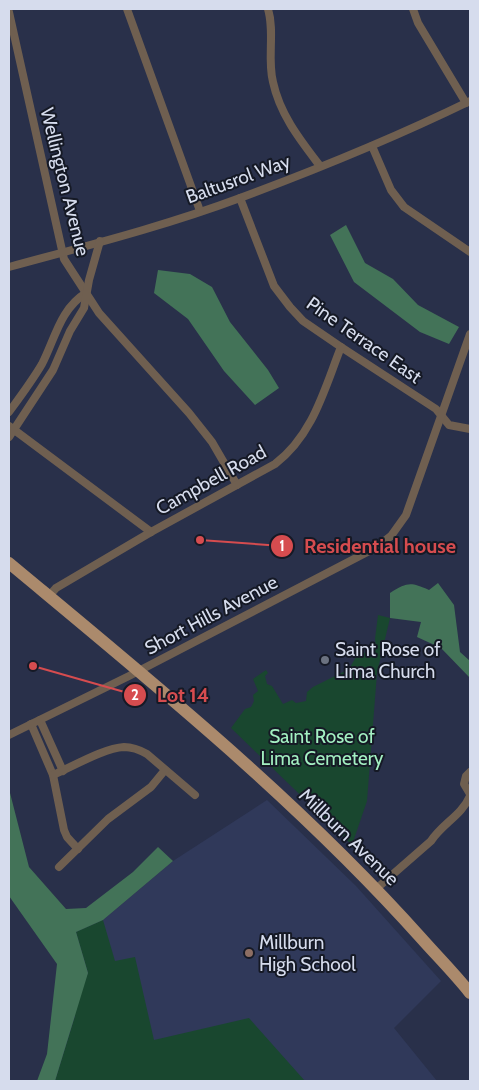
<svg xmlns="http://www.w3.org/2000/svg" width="479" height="1090" font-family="Cabin,sans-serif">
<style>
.built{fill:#30395a}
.green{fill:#19472f}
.forest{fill:#437358}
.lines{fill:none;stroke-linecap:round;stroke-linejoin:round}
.minor{stroke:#6f5f50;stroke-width:8}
.primary{stroke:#ab8a6c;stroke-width:12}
.worship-dot{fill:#6b7280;stroke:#151925;stroke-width:2}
.education-dot{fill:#8d6e63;stroke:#151925;stroke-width:2}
.labels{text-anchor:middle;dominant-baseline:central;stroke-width:4;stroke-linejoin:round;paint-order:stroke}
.street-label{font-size:19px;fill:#d6dced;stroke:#151925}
.poi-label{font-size:19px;fill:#d6dced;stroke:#151925;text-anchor:start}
.park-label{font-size:19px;fill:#a3f0c2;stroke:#151925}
.leader{fill:none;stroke:#d64c4f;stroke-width:2}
.callout-dot{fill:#d64c4f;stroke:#151925;stroke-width:2}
.mark-label{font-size:15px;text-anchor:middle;font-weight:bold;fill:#fff}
.callout-label{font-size:20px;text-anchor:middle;font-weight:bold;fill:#d64c4f;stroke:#151925;stroke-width:4;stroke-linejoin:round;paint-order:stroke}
</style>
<rect width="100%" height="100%" fill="#29304a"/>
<path class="built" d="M267,800L356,886L441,981L394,1028L437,1081H55L76,932L103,920L173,861Z"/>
<g class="green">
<path d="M378,615L390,618L377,673L367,801L352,845L231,728L245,709L251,707L254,701L253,695L258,691L253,679L266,670L268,673L265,676L267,684L272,686L283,704L292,700L296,703L306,701L307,692L313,687L349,669L356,657L376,647L375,639Z"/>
<path d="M103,920L115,961L135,957L154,1040L249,1018L305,1081H55L75,1016L74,1008L88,973L76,932Z"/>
</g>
<g class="forest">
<path d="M346,225L365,263L393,279L418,305L459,327L449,344L420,332L354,282L330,235Z"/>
<path d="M158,270L190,274L212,287L230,322L268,370L279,388L255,405L224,371L188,319L154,293Z"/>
<path d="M438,583L454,605L460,652L470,661V678L441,648L417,637L421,622L390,618V593C408,582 410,582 429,590Z"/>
<path d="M9,789L29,867L66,909L86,908L133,872L158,847L173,861L103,920L76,932L88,973L55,1081H37L47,1054L57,964L9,896Z"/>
</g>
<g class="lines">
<g class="minor">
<path d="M127,9L200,211"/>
<path d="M268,9C275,32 267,59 273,82C280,115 301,141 320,166"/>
<path d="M413,9L418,23L466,103"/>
<path d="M9,12L64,259L99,313L189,413L212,442L237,485"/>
<path d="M372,146L391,190L404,207L470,252"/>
<path d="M240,198L274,286L290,307L303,321L341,347L436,409L449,425L470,429"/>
<path d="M9,267C86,246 165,226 240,198C318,169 396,137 470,101"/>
<path d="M9,412C20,397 32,381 42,364C55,339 60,309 86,293"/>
<path d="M9,426L151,532"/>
<path d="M9,437L53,370L70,331L84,308L89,280L100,241"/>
<path d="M49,596L56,588L151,532L275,464C313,435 324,390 341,347"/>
<path d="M40,720L63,771"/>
<path d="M31,724L53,775L64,830L67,837L78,849"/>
<path d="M9,735L129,676L377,547L391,536L406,515L470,334"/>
<path d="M470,772L466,776L464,784L470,794"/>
<path d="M53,775C72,767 104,748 124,747C132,747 140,750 147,754L195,795"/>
<path d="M59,867L108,819L151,787L165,770"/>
<path d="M376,889L431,841C442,824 462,815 470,796"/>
</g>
<path class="primary" d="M9,563C152,682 298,800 422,939C438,957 455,974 470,993"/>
</g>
<circle class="worship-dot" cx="325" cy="660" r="5"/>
<circle class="education-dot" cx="249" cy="953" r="5"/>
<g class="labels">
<g class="street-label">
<text transform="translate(238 179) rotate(-20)">Baltusrol Way</text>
<text transform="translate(65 182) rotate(76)">Wellington Avenue</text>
<text transform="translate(364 340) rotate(35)">Pine Terrace East</text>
<text transform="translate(211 480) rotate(-29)">Campbell Road</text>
<text transform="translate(211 615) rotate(-28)">Short Hills Avenue</text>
<text transform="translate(349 837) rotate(44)">Millburn Avenue</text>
</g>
<g class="poi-label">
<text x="335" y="649">Saint Rose of<tspan x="335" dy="22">Lima Church</tspan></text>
<text x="259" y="942">Millburn<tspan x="259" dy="22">High School</tspan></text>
</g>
<g class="park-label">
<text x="322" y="736">Saint Rose of<tspan x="322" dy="22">Lima Cemetery</tspan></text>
</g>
</g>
<path class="leader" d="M200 540L282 546M33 666L135 695"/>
<g class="callout-dot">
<circle cx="200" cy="540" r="5"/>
<circle cx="33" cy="666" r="5"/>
<circle cx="282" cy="546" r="12"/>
<circle cx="135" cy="695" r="12"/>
</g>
<g class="mark-label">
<text x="282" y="551">1</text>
<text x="135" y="700">2</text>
</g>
<g class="callout-label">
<text x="380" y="553">Residential house</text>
<text x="183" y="702">Lot 14</text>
</g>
<rect width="479" height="1090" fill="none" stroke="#d6dced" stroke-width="20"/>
</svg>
